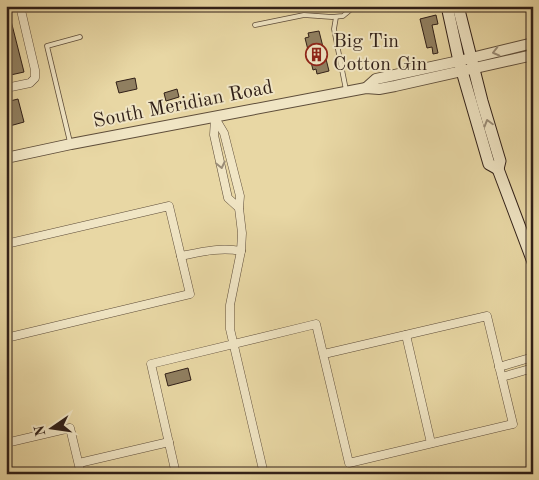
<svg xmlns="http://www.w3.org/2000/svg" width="539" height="480" font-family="'Old Standard TT',serif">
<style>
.building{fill:#907f60;stroke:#301f17}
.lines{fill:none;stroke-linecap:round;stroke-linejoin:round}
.service-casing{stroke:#5e4d3a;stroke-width:5.5}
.minor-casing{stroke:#5e4d3a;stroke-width:9}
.tertiary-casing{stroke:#5e4d3a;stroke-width:12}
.secondary-casing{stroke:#301f17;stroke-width:13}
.service{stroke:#f0e5c4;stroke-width:4}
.minor{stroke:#f0e5c4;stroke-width:8}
.tertiary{stroke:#f0e5c4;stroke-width:10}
.secondary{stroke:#f0e5c4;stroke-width:11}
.oneway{stroke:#9a8c76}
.labels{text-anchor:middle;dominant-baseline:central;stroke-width:4;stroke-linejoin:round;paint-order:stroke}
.poi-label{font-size:20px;fill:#301f17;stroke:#f0e5c4;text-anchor:start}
.street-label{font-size:20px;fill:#301f17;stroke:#f0e5c4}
</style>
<rect width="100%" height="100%" fill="#e8d7a4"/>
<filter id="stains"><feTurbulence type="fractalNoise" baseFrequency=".004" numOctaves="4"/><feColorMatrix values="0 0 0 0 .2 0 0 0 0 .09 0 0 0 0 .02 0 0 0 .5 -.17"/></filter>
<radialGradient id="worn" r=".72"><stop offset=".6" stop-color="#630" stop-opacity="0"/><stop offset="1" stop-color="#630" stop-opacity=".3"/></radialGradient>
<g class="building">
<path d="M6,9H8L24,72L6,76Z"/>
<path d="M436,15L438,24L432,25L438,53L433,54L432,47L427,48L420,19Z"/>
<path d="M319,31L329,71L317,74L316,69L313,70L305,38L309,37L308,33Z"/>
<path d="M135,78L137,89L119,93L116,82Z"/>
<path d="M177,89L179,97L166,101L164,93Z"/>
<path d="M18,99L24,122L6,127V102Z"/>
<path d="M188,368L191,380L168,386L165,374Z"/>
</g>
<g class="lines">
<defs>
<g id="service">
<path d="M336,17L334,29L346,90"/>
<path d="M255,25L304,15L332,17L343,16L355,6"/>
<path d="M70,142L47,46L80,37"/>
</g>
<g id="minor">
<path d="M6,88L30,83L35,78V70L20,6"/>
<path d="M215,118L224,133L240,196L239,208L242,233L241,251L230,305V329L264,474"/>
<path d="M215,118L214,135L228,198L239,208"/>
<path d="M6,244L169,206L190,294L6,338"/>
<path d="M181,256C201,252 220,247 241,251"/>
<path d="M406,335L431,443"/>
<path d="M499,367L533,357"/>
<path d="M502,377L533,368"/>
<path d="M6,443L70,428L81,474"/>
<path d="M79,463L169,442"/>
<path d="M176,474L151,364L316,324L349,463L513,424L487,316L324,354"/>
</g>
<g id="tertiary">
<path d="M366,88L376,79L459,61L533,43"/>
<path d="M6,158L71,144L366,88L379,89L395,86L533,55"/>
</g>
<g id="secondary">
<path d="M447,6L459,61L489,164L498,169"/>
<path d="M458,6L482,101L500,161L498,169"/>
<path d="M498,169L533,262"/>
</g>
</defs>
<use href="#service" class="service-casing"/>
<use href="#minor" class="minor-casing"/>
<use href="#tertiary" class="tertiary-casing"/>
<use href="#secondary" class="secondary-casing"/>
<use href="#service" class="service"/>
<use href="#minor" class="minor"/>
<use href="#tertiary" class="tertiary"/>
<use href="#secondary" class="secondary"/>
</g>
<defs><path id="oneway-chevron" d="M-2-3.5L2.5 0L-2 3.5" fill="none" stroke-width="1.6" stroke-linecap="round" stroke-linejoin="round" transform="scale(1.25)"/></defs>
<g class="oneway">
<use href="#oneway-chevron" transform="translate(496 52) rotate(166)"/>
<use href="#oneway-chevron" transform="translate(488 123) rotate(-106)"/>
<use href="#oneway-chevron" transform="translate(221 165) rotate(77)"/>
</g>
<defs>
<symbol id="building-ring" viewBox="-11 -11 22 22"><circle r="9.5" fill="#f0e5c4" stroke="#8f2418" stroke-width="1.5"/><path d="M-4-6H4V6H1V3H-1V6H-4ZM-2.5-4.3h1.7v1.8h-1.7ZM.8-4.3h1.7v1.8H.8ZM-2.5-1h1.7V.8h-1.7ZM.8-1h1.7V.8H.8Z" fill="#8f2418"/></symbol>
</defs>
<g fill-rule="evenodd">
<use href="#building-ring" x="304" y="42" width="25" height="25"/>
</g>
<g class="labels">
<g class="poi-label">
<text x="333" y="42">Big Tin<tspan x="333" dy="23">Cotton Gin</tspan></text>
</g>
<g class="street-label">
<text transform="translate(183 105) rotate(-11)">South Meridian Road</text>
</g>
</g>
<rect width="539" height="480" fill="none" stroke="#e8d7a4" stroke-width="25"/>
<rect x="8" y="8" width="524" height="465" fill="none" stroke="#301f17" stroke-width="2.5"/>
<rect x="12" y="12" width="514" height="455" fill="none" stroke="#301f17"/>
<g transform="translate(52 428) rotate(257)" stroke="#f0e5c4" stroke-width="4" paint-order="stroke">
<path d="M0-4L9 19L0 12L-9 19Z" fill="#301f17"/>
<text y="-8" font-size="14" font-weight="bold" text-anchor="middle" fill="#301f17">N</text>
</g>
<rect width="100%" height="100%" filter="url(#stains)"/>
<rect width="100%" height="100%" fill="url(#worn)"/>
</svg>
